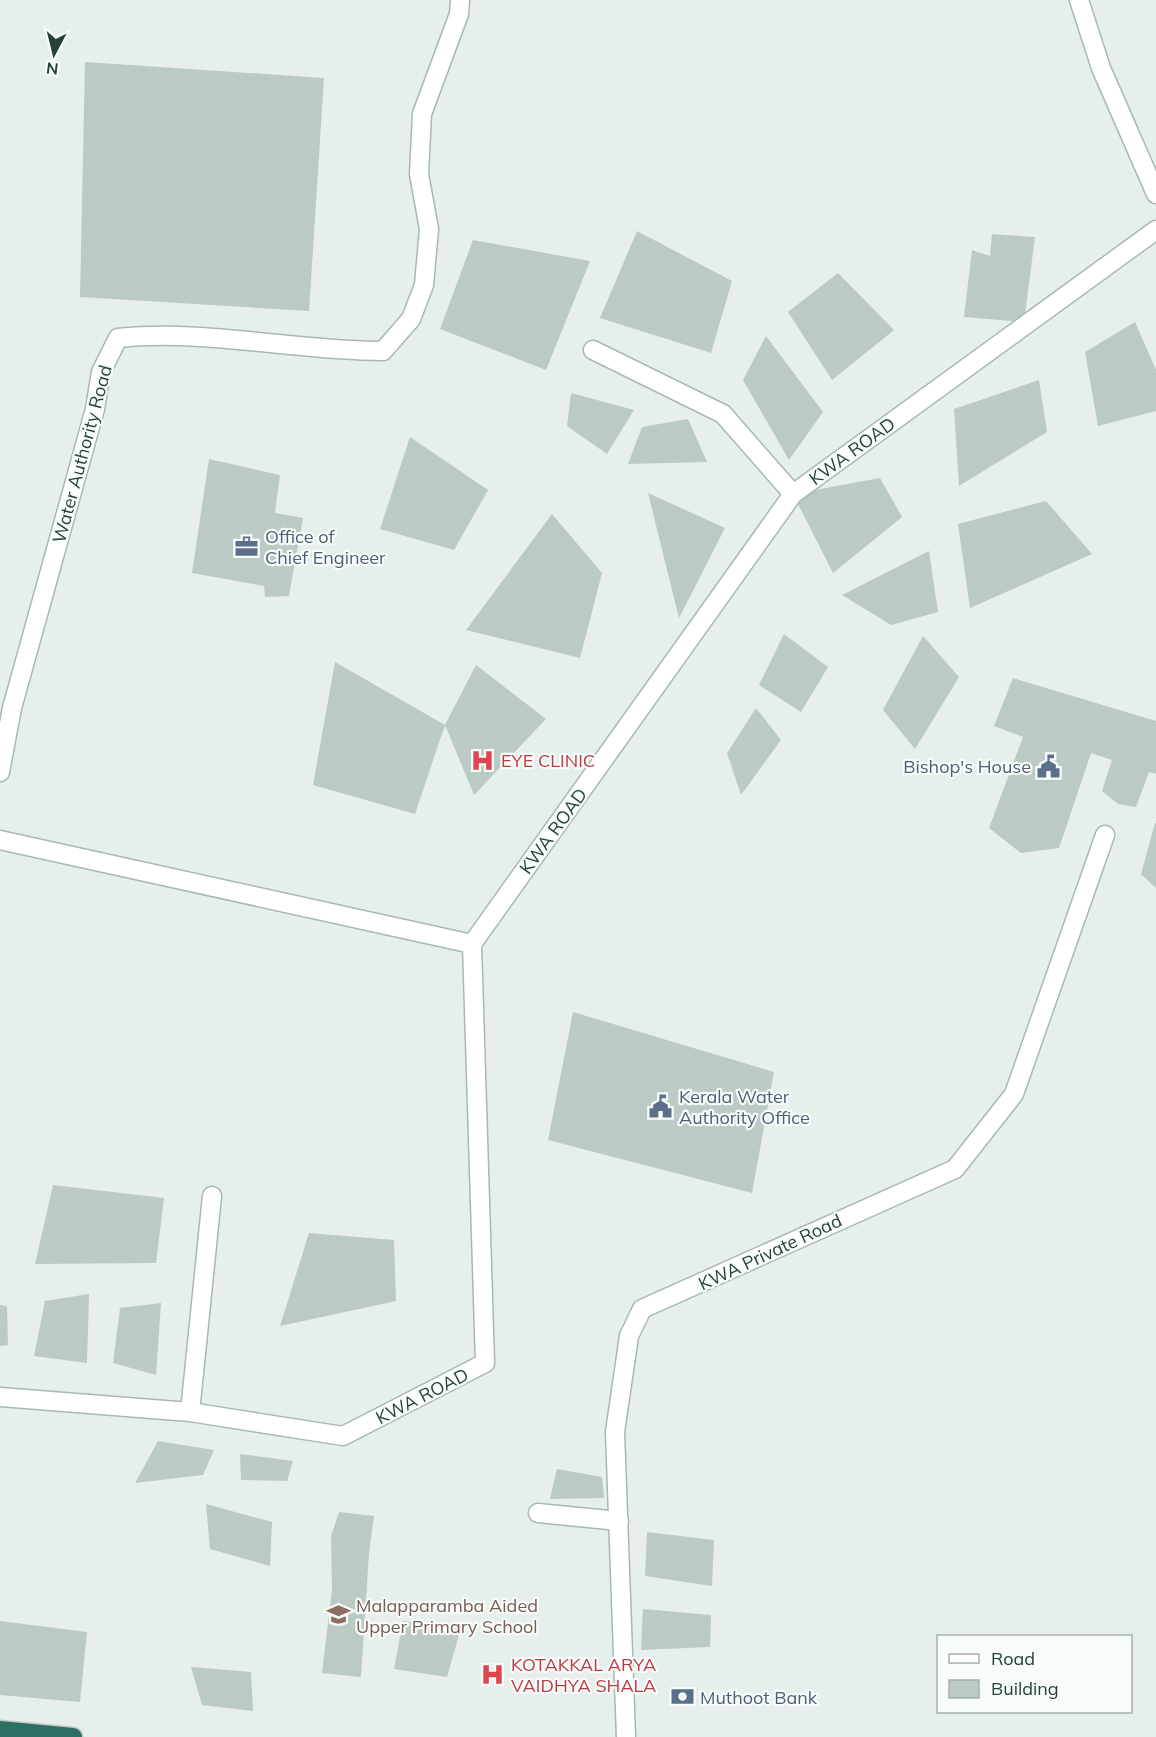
<svg xmlns="http://www.w3.org/2000/svg" width="1156" height="1737" font-family="Mulish,sans-serif">
<style>
.building{fill:#bbcac4}
.lines{fill:none;stroke-linecap:round;stroke-linejoin:round}
.street-casing{stroke:#a8b8b2;stroke-width:21}
.highway-casing{stroke:#c2cac8;stroke-width:21}
.street{stroke:#fff;stroke-width:18}
.highway{stroke:#2f6f62;stroke-width:18}
.labels{text-anchor:middle;dominant-baseline:central;stroke-width:4.5;stroke-linejoin:round;paint-order:stroke}
.street-label{font-size:18px;fill:#24423a;stroke:#f7fbf9}
.service-label{font-size:18px;fill:#4e5e75;stroke:#f7fbf9;text-anchor:start}
.health-label{font-size:18px;fill:#be3a42;stroke:#f7fbf9;text-anchor:start}
.education-label{font-size:18px;fill:#785e54;stroke:#f7fbf9;text-anchor:start}
</style>
<rect width="100%" height="100%" fill="#e6efeb"/>
<g class="building">
<path d="M85,62L324,78L309,311L80,297Z"/>
<path d="M637,231L732,281L711,353L600,318Z"/>
<path d="M992,234L1035,237L1024,322L964,317L972,250L990,256Z"/>
<path d="M473,240L590,261L546,370L440,329Z"/>
<path d="M838,273L894,330L832,380L788,312Z"/>
<path d="M1135,322L1156,370V411L1098,426L1085,352Z"/>
<path d="M766,336L823,412L789,460L743,380Z"/>
<path d="M1039,380L1047,432L959,486L954,409Z"/>
<path d="M571,393L634,410L607,454L567,426Z"/>
<path d="M688,419L707,462L628,464L642,427Z"/>
<path d="M410,437L488,490L454,550L380,529Z"/>
<path d="M209,459L280,475L275,513L303,518L289,596L265,597L264,586L192,573Z"/>
<path d="M880,478L902,517L833,573L793,494Z"/>
<path d="M648,493L725,528L679,618Z"/>
<path d="M1046,501L1092,554L970,608L958,524Z"/>
<path d="M552,514L602,573L580,658L466,630Z"/>
<path d="M929,551L938,612L891,625L842,595Z"/>
<path d="M784,634L828,667L801,712L759,685Z"/>
<path d="M923,636L959,677L915,749L883,710Z"/>
<path d="M335,662L445,725L415,814L313,785Z"/>
<path d="M476,665L546,719L474,795L445,725Z"/>
<path d="M1013,678L1156,721V774L1149,772L1136,807L1118,804L1102,791L1112,760L1091,753L1059,848L1021,853L989,828L1023,737L994,726Z"/>
<path d="M756,708L781,740L741,795L727,753Z"/>
<path d="M1155,823H1156V888L1141,874Z"/>
<path d="M573,1012L774,1072L752,1193L548,1140Z"/>
<path d="M53,1185L164,1198L156,1263L35,1264Z"/>
<path d="M309,1233L394,1240L396,1301L280,1326Z"/>
<path d="M89,1294L87,1363L34,1356L45,1301Z"/>
<path d="M161,1303L156,1375L113,1363L120,1308Z"/>
<path d="M0,1305L7,1306L8,1345L0,1346Z"/>
<path d="M158,1441L214,1450L203,1475L135,1483Z"/>
<path d="M240,1454L293,1461L287,1481L241,1480Z"/>
<path d="M557,1469L602,1477L604,1498L550,1499Z"/>
<path d="M206,1504L272,1522L270,1566L210,1549Z"/>
<path d="M339,1512L374,1516L369,1553L361,1677L322,1673L332,1590L331,1536Z"/>
<path d="M647,1532L714,1540L712,1586L645,1576Z"/>
<path d="M643,1609L711,1615L710,1647L641,1650Z"/>
<path d="M0,1621L87,1632L80,1702L0,1695Z"/>
<path d="M403,1621L461,1628L447,1677L394,1669Z"/>
<path d="M191,1667L251,1672L253,1711L202,1705Z"/>
</g>
<g class="lines">
<defs>
<g id="street">
<path d="M1079,0L1101,68L1156,194"/>
<path d="M593,350L723,414L793,494"/>
<path d="M0,772L12,708L95,409L101,372L118,338C207,329 294,351 383,351L411,319L424,285L429,229L419,174L422,114L459,14L460,0"/>
<path d="M0,840L472,944"/>
<path d="M0,1397L190,1412L343,1436L485,1363L472,944L793,494L1156,230"/>
<path d="M190,1412L212,1196"/>
<path d="M538,1513L619,1521"/>
<path d="M626,1737L615,1432L629,1336L642,1309L955,1169L1014,1094L1105,835"/>
</g>
<path id="highway" d="M0,1730L73,1737"/>
</defs>
<use href="#street" class="street-casing"/>
<use href="#highway" class="highway-casing"/>
<use href="#street" class="street"/>
<use href="#highway" class="highway"/>
</g>
<defs>
<symbol id="office-bare" viewBox="-9 -9 18 18"><path d="M-6-3h4V-5.5h4V-3h4V5H-6ZM-1-4.5V-3h2v-1.5ZM-6 0V1H6V0Z" fill="#5c6f8a" stroke="#f7fbf9" stroke-width="2.5" paint-order="stroke"/></symbol>
<symbol id="hospital-bare" viewBox="-9 -9 18 18"><path d="M-5-5h3v3.5h4V-5h3V5h-3V1.5h-4V5h-3Z" fill="#e0444e" stroke="#f7fbf9" stroke-width="2.5" paint-order="stroke"/></symbol>
<symbol id="civic-bare" viewBox="-9 -9 18 18"><path d="M-.6-6.5H3V-4.5H.6V-3L4-1V1h2V6H-6V1h2V-1L-.6-3ZM-1.2 2.5V6h2.4V2.5Z" fill="#5c6f8a" stroke="#f7fbf9" stroke-width="2.5" paint-order="stroke"/></symbol>
<symbol id="school-bare" viewBox="-9 -9 18 18"><path d="M0-5L7-2L0 1L-7-2ZM-4 1L0 2.5L4 1V4Q0 6-4 4Z" fill="#8d6e63" stroke="#f7fbf9" stroke-width="2.5" paint-order="stroke"/></symbol>
<symbol id="bank-bare" viewBox="-9 -9 18 18"><path d="M-6-4H6V4H-6ZM0-2.3a2.3 2.3 0 1 0 0 4.6a2.3 2.3 0 1 0 0-4.6Z" fill="#5c6f8a" stroke="#f7fbf9" stroke-width="2.5" paint-order="stroke"/></symbol>
</defs>
<g fill-rule="evenodd">
<use href="#office-bare" x="230" y="530" width="33" height="33"/>
<use href="#hospital-bare" x="466" y="744" width="33" height="33"/>
<use href="#civic-bare" x="1032" y="750" width="33" height="33"/>
<use href="#civic-bare" x="644" y="1090" width="33" height="33"/>
<use href="#school-bare" x="322" y="1598" width="33" height="33"/>
<use href="#hospital-bare" x="476" y="1658" width="33" height="33"/>
<use href="#bank-bare" x="666" y="1680" width="33" height="33"/>
</g>
<g class="labels">
<g class="street-label">
<text transform="translate(852 451) rotate(-36)">KWA ROAD</text>
<text transform="translate(82 454) rotate(-75)">Water Authority Road</text>
<text transform="translate(553 831) rotate(-54)">KWA ROAD</text>
<text transform="translate(770 1252) rotate(-25)">KWA Private Road</text>
<text transform="translate(422 1396) rotate(-27)">KWA ROAD</text>
</g>
<g class="service-label">
<text x="265" y="536">Office of<tspan x="265" dy="21">Chief Engineer</tspan></text>
<text x="1031" y="766" text-anchor="end">Bishop's House</text>
<text x="679" y="1096">Kerala Water<tspan x="679" dy="21">Authority Office</tspan></text>
<text x="700" y="1697">Muthoot Bank</text>
</g>
<g class="health-label">
<text x="501" y="760">EYE CLINIC</text>
<text x="511" y="1664">KOTAKKAL ARYA<tspan x="511" dy="21">VAIDHYA SHALA</tspan></text>
</g>
<g class="education-label">
<text x="356" y="1605">Malapparamba Aided<tspan x="356" dy="21">Upper Primary School</tspan></text>
</g>
</g>
<rect x="937" y="1635" width="195" height="78" fill="#f7fbf9" stroke="#a3b1ad" stroke-width="1.5"/>
<rect x="949" y="1654" width="30" height="9" fill="#ffffff" stroke="#a3b1ad" stroke-width="1.5"/>
<text x="991" y="1665" font-size="18" fill="#24423a">Road</text>
<rect x="949" y="1680" width="30" height="18" fill="#bbcac4" stroke="#a3b1ad" stroke-width="1.5"/>
<text x="991" y="1695" font-size="18" fill="#24423a">Building</text>
<g transform="translate(54 54) rotate(187)" stroke="#f7fbf9" stroke-width="4.5" paint-order="stroke">
<path d="M0-4.5L10 22L0 15L-10 22Z" fill="#24423a"/>
<text y="-9" font-size="16" font-weight="bold" text-anchor="middle" fill="#24423a">N</text>
</g>
</svg>
